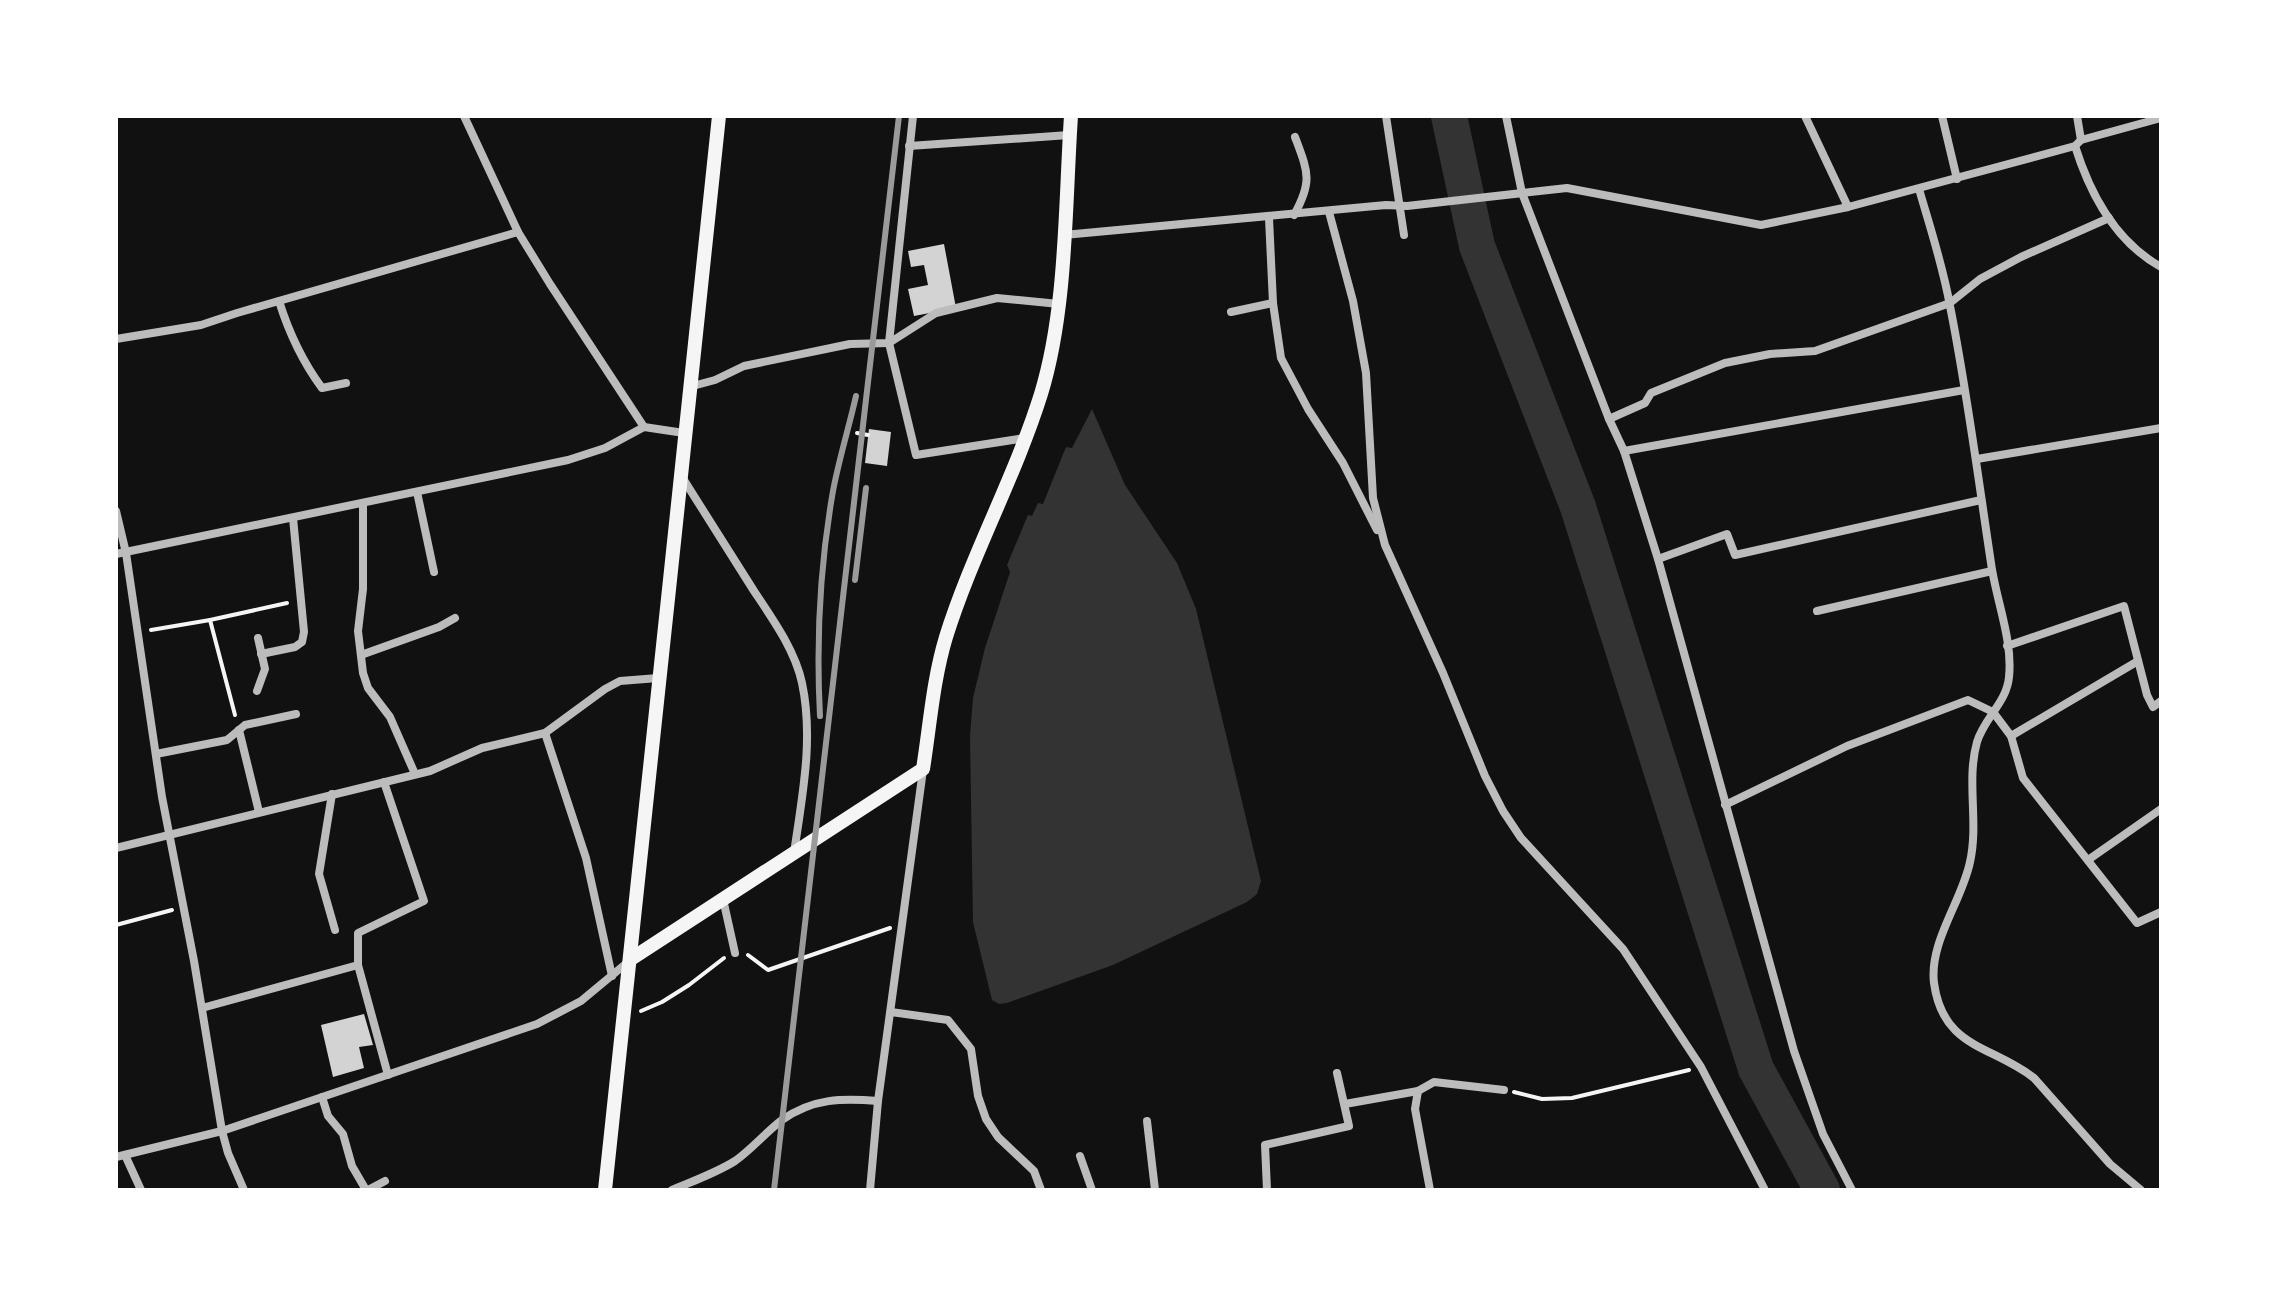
<svg xmlns="http://www.w3.org/2000/svg" width="2277" height="1306" font-family="'Alegreya Sans',sans-serif">
<style>
.water{fill:#333}
.lines{fill:none;stroke-linecap:round;stroke-linejoin:round}
.river{stroke:#333;stroke-width:36}
.building{fill:#d3d3d3}
.path{stroke:#f5f5f5;stroke-width:4}
.minor{stroke:#bcbcbc;stroke-width:8}
.secondary{stroke:#f5f5f5;stroke-width:14}
.rail{stroke:#9a9a9a;stroke-width:6}
</style>
<rect width="100%" height="100%" fill="#111"/>
<path class="water" d="M1092,409L1125,485L1177,563L1196,609L1261,881L1257,894L1247,902L1113,965L1007,1003L999,1004L992,1000L973,922L970,736L973,698L985,648L1010,572L1007,565L1028,515L1032,516L1038,503L1043,504L1066,447L1072,448Z"/>
<g class="lines">
<path class="river" d="M1449,116L1477,246L1578,507L1756,1069L1822,1190"/>
</g>
<g class="building">
<path d="M944,244L956,308L914,316L908,289L928,285L924,265L911,267L908,251Z"/>
<path d="M869,429L891,432L887,466L865,463Z"/>
<path d="M364,1014L373,1045L359,1047L364,1068L333,1077L321,1025Z"/>
</g>
<g class="lines">
<g class="path">
<path d="M857,433L868,435"/>
<path d="M210,620L235,715"/>
<path d="M151,630L210,620L287,603"/>
<path d="M116,925L172,910"/>
<path d="M748,955L768,970L890,928"/>
<path d="M641,1011L662,1002L689,985L724,958"/>
<path d="M1514,1092L1542,1099L1572,1098L1689,1070"/>
</g>
<g class="minor">
<path d="M464,116L518,232L550,284L644,427"/>
<path d="M913,116L889,343L916,455L1025,438"/>
<path d="M1386,116L1404,235"/>
<path d="M1506,116L1522,193L1609,419L1624,451L1658,559L1794,1051L1823,1134L1852,1190"/>
<path d="M1805,116L1848,207"/>
<path d="M1942,116L1957,179"/>
<path d="M2077,116L2081,140"/>
<path d="M909,146L1069,135"/>
<path d="M2075,146C2090,194 2116,242 2161,267"/>
<path d="M1919,189C1930,227 1943,266 1950,306C1967,391 1978,477 1991,563C1996,600 2013,640 2009,677C2007,702 1984,718 1977,742C1966,781 1979,822 1970,862C1962,901 1929,942 1934,983C1943,1049 1992,1045 2034,1078L2110,1164L2141,1190"/>
<path d="M1329,212L1353,301L1366,373L1373,498L1385,545L1443,673L1485,776L1503,811L1521,838L1623,949L1701,1067L1765,1190"/>
<path d="M1294,215C1313,181 1308,172 1295,137"/>
<path d="M1269,218L1273,303L1281,358L1308,409L1343,463L1377,530"/>
<path d="M1064,235L1386,205L1407,206L1567,188L1761,225L1848,207L2075,146L2081,140L2161,118"/>
<path d="M279,301C289,333 302,361 322,388L346,383"/>
<path d="M1231,312L1273,303"/>
<path d="M116,339L201,325L237,313L518,232"/>
<path d="M689,387L715,380L744,366L850,344L889,343L936,313L997,298L1059,304"/>
<path d="M1609,419L1645,403L1651,393L1725,363L1770,354L1815,351L1950,303L1980,279L2021,257L2109,218"/>
<path d="M1624,451L1964,390"/>
<path d="M1977,459L2161,428"/>
<path d="M682,477C706,515 730,553 754,591C772,618 795,650 802,683C814,739 802,797 794,853"/>
<path d="M417,492L434,572"/>
<path d="M363,503V589L358,631L363,673L368,688L390,717L415,774"/>
<path d="M116,511L126,553L162,797L194,961L222,1131L228,1153L244,1190"/>
<path d="M116,554L568,460L605,448L644,427L684,433"/>
<path d="M1658,559L1727,534L1735,555L1981,500"/>
<path d="M1817,611L1992,571"/>
<path d="M2007,646L2124,606L2147,695L2153,707L2161,701"/>
<path d="M261,654L295,647L302,642L304,632L293,518"/>
<path d="M361,655L439,627L455,618"/>
<path d="M257,691L265,669L258,638"/>
<path d="M239,730L259,812"/>
<path d="M545,733L586,858L612,976"/>
<path d="M2011,736L2138,661"/>
<path d="M156,754L227,740L245,725L296,714"/>
<path d="M332,794L319,874L335,930"/>
<path d="M1725,805L1847,746L1968,700L1993,712L2011,736L2023,778L2137,923L2161,912"/>
<path d="M116,848L430,771L482,748L545,733L605,689L620,681L658,678"/>
<path d="M2088,860L2161,809"/>
<path d="M723,899L735,953"/>
<path d="M358,965L388,1075"/>
<path d="M202,1008L358,965V933L424,901L384,782"/>
<path d="M891,1012L948,1020L971,1049L978,1096L986,1119L998,1137L1034,1171L1041,1190"/>
<path d="M322,1097L328,1116L343,1134L352,1166L366,1190"/>
<path d="M1345,1104L1418,1091"/>
<path d="M1147,1121L1155,1190"/>
<path d="M125,1155L141,1190"/>
<path d="M1080,1156L1092,1190"/>
<path d="M116,1157L222,1131L537,1024L581,1001L628,962"/>
<path d="M368,1190L385,1181"/>
<path d="M672,1190C693,1181 716,1173 735,1161C752,1149 766,1132 782,1120C813,1098 843,1098 878,1101"/>
<path d="M870,1190L878,1101L923,770"/>
<path d="M1267,1190L1265,1145L1349,1126L1337,1073"/>
<path d="M1430,1190L1415,1109L1418,1091L1434,1082L1504,1090"/>
</g>
<g class="secondary">
<path d="M631,959L923,769C930,725 933,680 946,637C972,554 1015,477 1041,394C1067,309 1065,205 1071,116"/>
<path d="M605,1190C645,832 680,474 719,116"/>
</g>
<g class="rail">
<path d="M855,580L866,488"/>
<path d="M820,716C816,641 820,565 833,491C839,459 849,427 856,396"/>
<path d="M774,1190L899,116"/>
</g>
</g>
<rect width="2277" height="1306" fill="none" stroke="#ffffff" stroke-width="236"/>
</svg>
